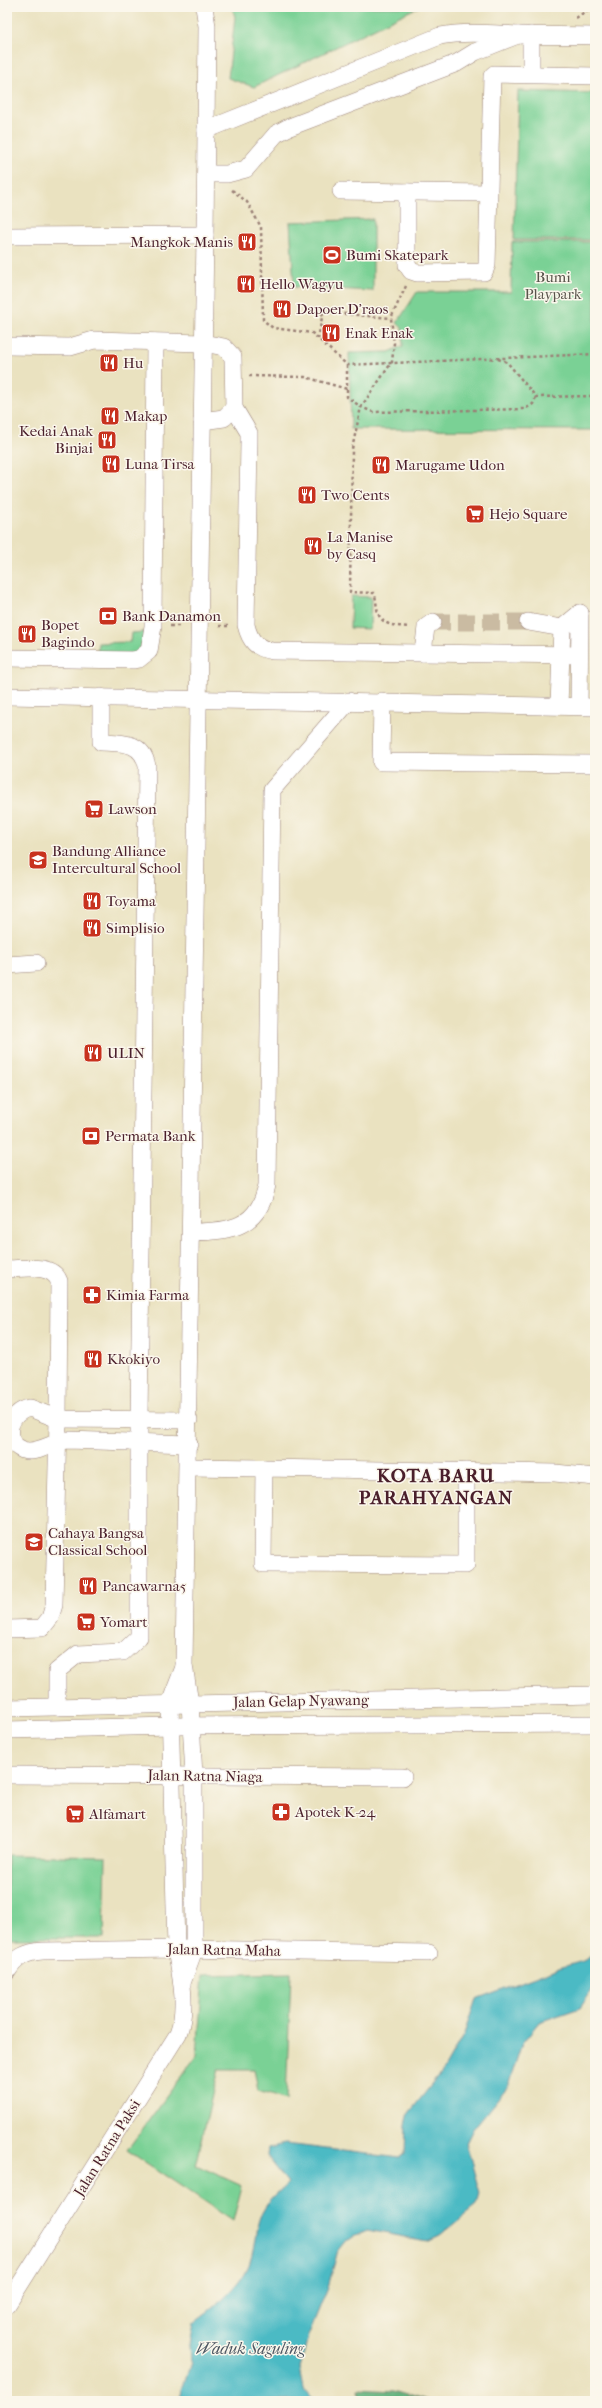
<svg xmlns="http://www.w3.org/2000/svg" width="602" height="2408" font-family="'IM FELL French Canon',serif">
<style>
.green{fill:#7ad195;stroke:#627860}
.forest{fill:#63b37e;stroke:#566954}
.water{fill:#4cbac4;stroke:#4b6c78}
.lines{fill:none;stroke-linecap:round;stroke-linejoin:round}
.minor-tunnel{stroke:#cabba2;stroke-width:17;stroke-dasharray:17 8;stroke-linecap:butt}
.minor-casing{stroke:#9a8076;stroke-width:18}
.path{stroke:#9a8076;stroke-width:2.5;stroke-dasharray:3 3;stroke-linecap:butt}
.minor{stroke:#fff;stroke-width:17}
.labels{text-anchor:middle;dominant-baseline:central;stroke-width:3;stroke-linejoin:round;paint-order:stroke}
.poi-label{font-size:15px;fill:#4a1f2b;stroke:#fbf7ec;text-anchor:start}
.park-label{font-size:15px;fill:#58544b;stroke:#fbf7ec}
.street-label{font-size:15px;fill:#4a1f2b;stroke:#fbf7ec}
.water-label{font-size:16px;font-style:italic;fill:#4b5561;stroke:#fbf7ec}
.district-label{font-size:19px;font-weight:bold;letter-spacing:1px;fill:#4a1f2b;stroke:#fbf7ec}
</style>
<rect width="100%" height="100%" fill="#fbf7ec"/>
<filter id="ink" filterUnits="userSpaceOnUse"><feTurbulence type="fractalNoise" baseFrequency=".025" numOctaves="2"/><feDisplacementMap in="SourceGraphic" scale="8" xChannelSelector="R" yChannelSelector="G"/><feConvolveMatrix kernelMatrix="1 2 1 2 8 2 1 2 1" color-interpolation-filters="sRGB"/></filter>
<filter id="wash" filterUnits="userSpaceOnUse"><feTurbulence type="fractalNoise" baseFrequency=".012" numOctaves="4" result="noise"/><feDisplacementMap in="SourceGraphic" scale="16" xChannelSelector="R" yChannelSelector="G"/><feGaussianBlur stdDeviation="0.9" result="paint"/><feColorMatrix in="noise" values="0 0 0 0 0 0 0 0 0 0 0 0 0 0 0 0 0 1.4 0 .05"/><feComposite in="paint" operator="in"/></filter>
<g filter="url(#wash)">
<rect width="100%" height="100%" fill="#eae2c0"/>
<g class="green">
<path d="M232,7H418L254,87L228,78L235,17Z"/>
<path d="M518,91L595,93V240H514Z"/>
<path d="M373,219V291L294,287L290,222Z"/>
<path d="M512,242H595V430L351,429L349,353L389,352L403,346L402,328L397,323L417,292H511Z"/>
<path d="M351,596L371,597L370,629L350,628Z"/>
<path d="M145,632L140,654L97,657L98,643L130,642L131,633Z"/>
<path d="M7,1855L106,1857L104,1938H7Z"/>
<path d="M291,1973L286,2100L258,2091L254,2069H218L196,2165L242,2186L233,2221L127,2150L197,2055L203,1975Z"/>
</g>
<path class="forest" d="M359,2389L393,2391L426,2401H362Z"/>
<path class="water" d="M595,1954V1986L580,2008L539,2022L522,2043L508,2086L473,2129L466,2143L480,2194L477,2205L440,2235L427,2241L367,2230L346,2240L338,2250L328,2287L308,2336L300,2368L304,2388L315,2401H179L191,2362L190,2346L194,2322C213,2308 233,2293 245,2273C258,2252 252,2224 266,2205C272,2197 281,2190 288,2183L267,2156L268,2148L286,2144L400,2158L405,2154L406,2124L409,2113L444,2069L464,2034L476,1999L559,1968L583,1961Z"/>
</g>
<g filter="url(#ink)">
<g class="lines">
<path class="minor-tunnel" d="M433,622H528"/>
<defs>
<g id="minor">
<path d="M531,74V35"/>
<path d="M206,130L440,36C467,31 493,34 520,35C545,36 570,35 595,36"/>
<path d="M206,174H227L246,169L276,134L287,128L457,63L475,52L518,35"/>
<path d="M341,191L488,193"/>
<path d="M407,192V265L411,271L417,273L484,272L487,265L492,76L494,74L595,76"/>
<path d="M7,236L205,235"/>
<path d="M7,346L70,347L94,340L203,343L224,347L233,357L234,408L249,433V442L246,625C250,641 256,648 272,651L579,655"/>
<path d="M202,421L224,418L234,408"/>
<path d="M528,622L562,628"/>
<path d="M423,653L426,627L433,622"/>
<path d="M7,658L133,660L139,659L149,651L153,626L155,342"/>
<path d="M7,696L595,707"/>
<path d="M382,701L381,762L595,764"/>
<path d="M559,705L562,628L580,613"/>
<path d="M579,706L580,613"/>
<path d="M7,965L36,963"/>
<path d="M192,1232C229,1232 259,1228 267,1185L272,790L349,701"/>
<path d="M7,1269C23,1269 52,1263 59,1281L58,1419L54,1605L50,1618L42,1628L7,1629"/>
<path d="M189,1444L68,1440C53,1441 37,1455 23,1450C0,1441 9,1411 30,1408L58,1419L189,1420"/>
<path d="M189,1467L264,1468"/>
<path d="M466,1471V1565L263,1564L264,1468L555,1473L595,1477"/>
<path d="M57,1707V1671L78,1654L123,1652L139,1637V1420L147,766C142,741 122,743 101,742V697"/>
<path d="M7,1708L595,1695"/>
<path d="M7,1730L171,1726L595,1724"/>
<path d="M7,1775L403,1777"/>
<path d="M7,1972C16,1957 26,1952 43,1951L176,1949L429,1953"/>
<path d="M182,1983L194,1950V1776L190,1703L184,1665L205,235L207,26L204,7"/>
<path d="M7,2305L178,2034C188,2008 181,1977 176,1949L170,1703L184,1667"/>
</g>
</defs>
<use href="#minor" class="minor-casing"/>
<g class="path">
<path d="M576,18L592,7"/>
<path d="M232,190L247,202L261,227L263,320L273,328L312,333L347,365L595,354"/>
<path d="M406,286L391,318L394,343L392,362L361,407L352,449L350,592L374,593C376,597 376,603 377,608C379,626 395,626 410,627"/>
<path d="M318,339L323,312L391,318"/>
<path d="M498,359L507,362L536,397L595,396"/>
<path d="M347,365V397L361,407L373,412L525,409L533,404L536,397"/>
<path d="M249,376L305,377L347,389"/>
<path d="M170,626H179"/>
<path d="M219,626H229"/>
</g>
<use href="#minor" class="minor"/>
</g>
</g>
<defs>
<symbol id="restaurant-square" viewBox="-11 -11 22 22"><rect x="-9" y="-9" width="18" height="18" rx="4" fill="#c8321e" stroke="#fbf7ec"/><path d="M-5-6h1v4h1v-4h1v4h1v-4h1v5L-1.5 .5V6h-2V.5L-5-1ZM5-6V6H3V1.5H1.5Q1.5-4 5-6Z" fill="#fff"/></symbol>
<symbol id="stadium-square" viewBox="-11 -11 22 22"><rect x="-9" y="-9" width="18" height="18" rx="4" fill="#c8321e" stroke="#fbf7ec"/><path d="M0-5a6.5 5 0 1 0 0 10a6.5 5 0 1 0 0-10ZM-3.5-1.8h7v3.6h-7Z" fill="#fff"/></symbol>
<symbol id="supermarket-square" viewBox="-11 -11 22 22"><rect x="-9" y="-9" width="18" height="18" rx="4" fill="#c8321e" stroke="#fbf7ec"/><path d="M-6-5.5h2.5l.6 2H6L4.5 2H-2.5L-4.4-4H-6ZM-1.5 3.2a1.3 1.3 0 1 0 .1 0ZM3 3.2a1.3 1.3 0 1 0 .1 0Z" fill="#fff"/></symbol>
<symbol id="bank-square" viewBox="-11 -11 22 22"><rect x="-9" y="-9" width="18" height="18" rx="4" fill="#c8321e" stroke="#fbf7ec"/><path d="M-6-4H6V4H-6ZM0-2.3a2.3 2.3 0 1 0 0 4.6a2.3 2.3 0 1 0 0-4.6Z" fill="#fff"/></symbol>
<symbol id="school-square" viewBox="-11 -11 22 22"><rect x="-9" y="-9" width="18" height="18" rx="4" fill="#c8321e" stroke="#fbf7ec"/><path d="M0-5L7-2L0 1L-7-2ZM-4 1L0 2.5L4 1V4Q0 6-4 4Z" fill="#fff"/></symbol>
<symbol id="pharmacy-square" viewBox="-11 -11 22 22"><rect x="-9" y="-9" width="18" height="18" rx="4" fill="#c8321e" stroke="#fbf7ec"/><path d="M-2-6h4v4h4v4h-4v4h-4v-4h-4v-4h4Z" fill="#fff"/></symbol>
</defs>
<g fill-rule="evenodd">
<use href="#restaurant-square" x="236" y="231" width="22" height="22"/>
<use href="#stadium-square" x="321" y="244" width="22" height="22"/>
<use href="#restaurant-square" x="235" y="273" width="22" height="22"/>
<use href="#restaurant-square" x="271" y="298" width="22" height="22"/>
<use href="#restaurant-square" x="320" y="322" width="22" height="22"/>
<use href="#restaurant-square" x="98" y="352" width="22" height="22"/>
<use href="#restaurant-square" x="99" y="405" width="22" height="22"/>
<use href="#restaurant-square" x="96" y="429" width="22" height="22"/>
<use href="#restaurant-square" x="100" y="453" width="22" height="22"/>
<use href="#restaurant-square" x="370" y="454" width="22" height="22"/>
<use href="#restaurant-square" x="296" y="484" width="22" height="22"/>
<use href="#supermarket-square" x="464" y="503" width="22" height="22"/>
<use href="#restaurant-square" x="302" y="535" width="22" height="22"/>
<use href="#bank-square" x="97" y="605" width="22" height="22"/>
<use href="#restaurant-square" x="16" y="623" width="22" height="22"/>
<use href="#supermarket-square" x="83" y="798" width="22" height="22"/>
<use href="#school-square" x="27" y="849" width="22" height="22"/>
<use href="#restaurant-square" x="81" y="890" width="22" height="22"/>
<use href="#restaurant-square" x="81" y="917" width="22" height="22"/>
<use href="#restaurant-square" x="82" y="1042" width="22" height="22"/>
<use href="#bank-square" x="80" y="1125" width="22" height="22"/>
<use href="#pharmacy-square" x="81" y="1284" width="22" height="22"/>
<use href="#restaurant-square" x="82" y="1348" width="22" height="22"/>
<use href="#school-square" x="23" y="1531" width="22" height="22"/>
<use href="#restaurant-square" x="77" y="1575" width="22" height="22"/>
<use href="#supermarket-square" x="75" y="1611" width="22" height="22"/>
<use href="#pharmacy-square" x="270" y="1801" width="22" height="22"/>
<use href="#supermarket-square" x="64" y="1803" width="22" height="22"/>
</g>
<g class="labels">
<g class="poi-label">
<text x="233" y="242" text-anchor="end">Mangkok Manis</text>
<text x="346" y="255">Bumi Skatepark</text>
<text x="260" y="284">Hello Wagyu</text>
<text x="296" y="309">Dapoer D'raos</text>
<text x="345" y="333">Enak Enak</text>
<text x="123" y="363">Hu</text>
<text x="124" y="416">Makap</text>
<text x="93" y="431" text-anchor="end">Kedai Anak<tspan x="93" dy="17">Binjai</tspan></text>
<text x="125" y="464">Luna Tirsa</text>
<text x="395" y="465">Marugame Udon</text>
<text x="321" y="495">Two Cents</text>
<text x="489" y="514">Hejo Square</text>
<text x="327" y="537">La Manise<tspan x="327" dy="17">by Casq</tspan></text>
<text x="122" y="616">Bank Danamon</text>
<text x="41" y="625">Bopet<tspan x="41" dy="17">Bagindo</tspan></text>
<text x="108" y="809">Lawson</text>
<text x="52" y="851">Bandung Alliance<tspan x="52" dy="17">Intercultural School</tspan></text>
<text x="106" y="901">Toyama</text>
<text x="106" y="928">Simplisio</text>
<text x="107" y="1053">ULIN</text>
<text x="105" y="1136">Permata Bank</text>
<text x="106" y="1295">Kimia Farma</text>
<text x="107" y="1359">Kkokiyo</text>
<text x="48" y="1533">Cahaya Bangsa<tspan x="48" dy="17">Classical School</tspan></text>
<text x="102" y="1586">Pancawarna5</text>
<text x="100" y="1622">Yomart</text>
<text x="295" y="1812">Apotek K-24</text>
<text x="89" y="1814">Alfamart</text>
</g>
<g class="park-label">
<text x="553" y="277">Bumi<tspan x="553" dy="17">Playpark</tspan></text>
</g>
<g class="street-label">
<text transform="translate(301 1701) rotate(-1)">Jalan Gelap Nyawang</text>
<text transform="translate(205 1776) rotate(1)">Jalan Ratna Niaga</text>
<text transform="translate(224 1950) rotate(1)">Jalan Ratna Maha</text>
<text transform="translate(107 2148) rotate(-58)">Jalan Ratna Paksi</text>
</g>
<g class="water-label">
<text x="250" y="2348">Waduk Saguling</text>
</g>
<g class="district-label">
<text x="436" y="1476">KOTA BARU<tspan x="436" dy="22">PARAHYANGAN</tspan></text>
</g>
</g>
<rect width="602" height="2408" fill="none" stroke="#fbf7ec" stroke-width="24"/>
</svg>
